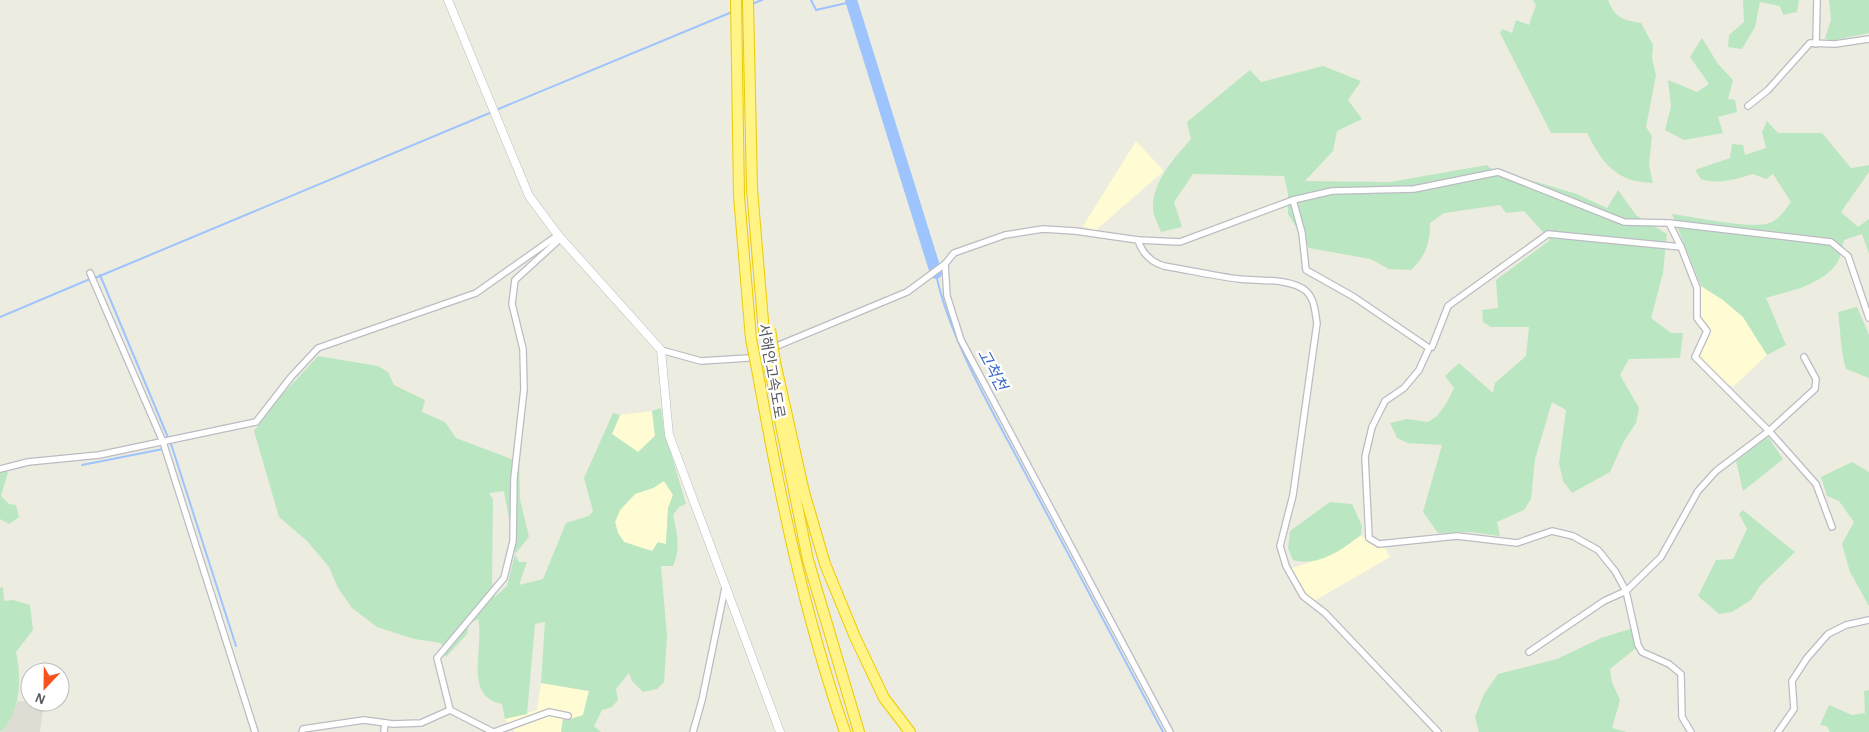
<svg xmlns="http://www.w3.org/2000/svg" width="1869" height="732" font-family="'Alegreya Sans','Noto Sans KR',sans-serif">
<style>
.commercial{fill:#fffcd3}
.industrial{fill:#ddddd4}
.green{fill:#bae7c1;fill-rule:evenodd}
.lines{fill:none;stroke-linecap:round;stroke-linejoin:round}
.stream{stroke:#9ec4ff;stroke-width:2}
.river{stroke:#9ec4ff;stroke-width:12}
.minor-casing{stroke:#bbbcc3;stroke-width:8}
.tertiary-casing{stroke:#bbbcc3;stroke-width:9}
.motorway-casing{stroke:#edca00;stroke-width:12}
.minor{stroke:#fff;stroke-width:5.5}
.tertiary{stroke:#fff;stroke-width:8}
.motorway{stroke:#fff485;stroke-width:10}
.motorway-bridge-casing{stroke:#edca00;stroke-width:12;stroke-linecap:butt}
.motorway-bridge{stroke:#fff485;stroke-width:10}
.labels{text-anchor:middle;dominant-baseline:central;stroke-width:4.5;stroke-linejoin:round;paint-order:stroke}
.street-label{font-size:15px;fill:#595b62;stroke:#fff}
.water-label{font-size:16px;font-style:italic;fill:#3867cb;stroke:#fff}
</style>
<rect width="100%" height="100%" fill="#edece0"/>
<g class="commercial">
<path d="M1136,141L1164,171L1095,231L1083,226Z"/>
<path d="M1701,286L1723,300L1743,317L1767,355L1733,387L1721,380L1697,356L1709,329L1698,317Z"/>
<path d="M652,411L655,435L638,452L612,434L620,415Z"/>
<path d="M664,481L673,495L668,508L666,544L652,551L624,542L618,533L615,522L620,510L635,494L653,488Z"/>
<path d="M1361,535L1371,544L1385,548L1390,557L1314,601L1300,589L1290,569L1336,553Z"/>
<path d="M541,683L589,691L583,715L567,720L563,719L561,732H515L505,719L537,710Z"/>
</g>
<path class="industrial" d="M18,701L44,703L40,732H1Z"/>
<g class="green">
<path d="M1533,0H1608C1615,18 1623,20 1641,23L1653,45L1652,58L1656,75L1646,127L1652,136L1649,165L1653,183C1616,182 1603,164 1587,133H1551L1500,33L1502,29L1512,33L1516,20L1529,25L1536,5Z"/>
<path d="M1743,0H1799L1797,12L1783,15L1780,6L1760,2L1755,27L1742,49L1728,47L1729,35L1744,22Z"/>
<path d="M1829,0H1869V33L1830,41L1825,38L1831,20Z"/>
<path d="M1702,38L1718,64L1733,80L1728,99L1735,100L1737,112L1718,117L1723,133L1684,140L1665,130L1671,106L1668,80L1697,92L1709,84L1690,57Z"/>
<path d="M1323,66L1361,81L1348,100L1362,119L1337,131L1333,151L1305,181L1390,182L1487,165L1490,168L1577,194L1607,208L1618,190L1636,215L1667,234L1663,273L1651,318L1671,333H1683L1680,358L1629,359L1620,375L1639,408L1636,423L1624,441L1610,472L1572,493L1563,481L1559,463L1566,410L1552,402L1535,459L1531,499L1524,510L1497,522L1500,536L1471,532L1438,533L1423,512L1442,445L1408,443L1397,438L1390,423L1407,419L1428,422L1437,416L1446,404L1454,388L1445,376L1459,363L1493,393L1495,383L1526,356L1529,327H1491L1483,322L1482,310L1498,308L1496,280L1550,240L1524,211L1506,213L1500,205L1444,213L1430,223C1430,243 1426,256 1411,270L1389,269L1370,259L1309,248L1288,214V194L1284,176L1193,174L1174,202L1182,227L1161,232C1159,226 1154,217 1153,210C1152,181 1173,160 1191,139L1187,122L1250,70L1261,82Z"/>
<path d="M1767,121L1778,133H1822L1851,168L1869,165V172L1841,212L1858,227L1869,219V254L1862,234L1844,240C1842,247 1841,257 1837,263C1822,285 1790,291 1766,298L1786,345L1767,355L1743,317L1723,300L1701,286L1672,214C1696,217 1743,228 1765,224C1778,222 1784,211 1791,202L1773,174L1766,179L1753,174C1736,179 1719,185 1701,179L1695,170L1730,158L1732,144L1743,145L1745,155L1766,148L1762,132Z"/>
<path d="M1857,307L1869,335V378L1846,369C1840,349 1841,333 1838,312Z"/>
<path d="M318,356L378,366L388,372L394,385L425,400L422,412L445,422L456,438L511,459L519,460L520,499L529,537L515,554L519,562H527L519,585L543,579L566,523L589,516L593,511L584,478L613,413L620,415L612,434L638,452L655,436L652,411L661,408L664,429L686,504L679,507L673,515C677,532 681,550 673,566H661L667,636L664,682L657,689L643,692L632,681L629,673L616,689L618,700L612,707L602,710L594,726L601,732H561L563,719L568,720L583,715L589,691L541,683L545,622L535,624L527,714L505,719L502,704C462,697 485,645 478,619L469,624L467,634L446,657L441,643L414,639L377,627L352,608L338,588L329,567L307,541L279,517L254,431L281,396ZM664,481L673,495L668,508L666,544L658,542L652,551L624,542L618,533L615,522L620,510L635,494L653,488ZM504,491L515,554L507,586L495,597L492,582L493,499L489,493Z"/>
<path d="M1768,437L1783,459L1743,491L1736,461Z"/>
<path d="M1852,462L1869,472V606L1850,572L1842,544L1854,522L1839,501L1827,496L1821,477Z"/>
<path d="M4,471L8,472L1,496L9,504L16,505L19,517L9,524L0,519V472Z"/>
<path d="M1330,502L1352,504L1362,526L1361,535C1341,550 1319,567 1293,560L1288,548L1290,531Z"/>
<path d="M1743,510L1795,552L1760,586L1751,600L1732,612L1719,614L1698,596L1716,560L1733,559L1747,529L1739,514Z"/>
<path d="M3,587L4,601L13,600L30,605L33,630L16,652C22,677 21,714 0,732V588Z"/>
<path d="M1633,628L1636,648L1610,669L1612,682L1620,700L1612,728L1627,732H1479L1475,717L1484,694L1498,674L1557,659L1601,638Z"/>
<path d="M1869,690V732H1830L1827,726L1820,725L1829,705L1852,715L1865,713L1864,691Z"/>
</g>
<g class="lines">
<g class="stream">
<path d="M811,0L816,10L851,2"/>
<path d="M752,4L762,0"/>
<path d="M496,110L732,12"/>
<path d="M936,274C949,337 991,409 1022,467C1069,555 1116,644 1163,732"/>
<path d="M100,275L172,447L236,646"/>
<path d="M95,278L492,112"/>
<path d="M0,317L90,279"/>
<path d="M82,465L163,449"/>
</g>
<path class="river" d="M851,0L936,273"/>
<defs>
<g id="minor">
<path d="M1816,44L1817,0"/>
<path d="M1748,106L1768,90L1810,43L1835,44L1869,39"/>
<path d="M1293,200L1302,233L1306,270L1354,297L1429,348L1419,370L1404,388L1385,401L1372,427L1365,457L1369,538L1379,544L1457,536L1517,543L1552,531L1573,536L1598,550L1615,571L1626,591L1604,601L1529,652"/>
<path d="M1669,223L1681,247L1697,288V318L1707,331L1695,357L1769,431L1816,484L1832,527"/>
<path d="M1138,240C1142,253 1151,262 1164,266C1189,270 1214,276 1239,279C1258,281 1291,278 1306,291C1315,299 1315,313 1317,323L1293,495L1280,546L1286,566L1303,596L1325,613L1438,732"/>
<path d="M945,264L947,296L961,340L1170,732"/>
<path d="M90,273L163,442L255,732"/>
<path d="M1432,347L1448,306L1548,234L1681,247"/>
<path d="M661,350L701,361L748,358L907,292L945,264L954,253L1005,235L1043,229L1075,231L1138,240L1180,242L1293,200L1332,191L1414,189L1498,172L1624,222L1669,223L1831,242L1848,256L1869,318"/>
<path d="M0,469L28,462L99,455L256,422L291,377L318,348L476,293L558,235"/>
<path d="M450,710L437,658L504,578L513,541L514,478L524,389L523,349L512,304L515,280L561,238"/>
<path d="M302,732L303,729L364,720L393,724L421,723L450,710L493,732"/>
<path d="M384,732L385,723"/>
<path d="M494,732L549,712L568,716"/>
<path d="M693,732L702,700L725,588"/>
<path d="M1691,732L1682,717L1681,674L1669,664L1642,652L1638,645L1626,591L1661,557L1698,491L1716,471L1769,431L1815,389L1816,379L1804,357"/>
<path d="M1778,732L1794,709L1792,681L1807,658L1828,634L1846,625L1869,620"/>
</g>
<path id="tertiary" d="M448,0L529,196L558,235L661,350L669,435L780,732"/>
<g id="motorway">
<path d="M736,0L739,196L751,339"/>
<path d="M748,0L752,189L764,333"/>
<path d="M775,362L804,492L825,564L855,637L884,698L910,732"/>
<path d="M769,365L808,560L859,732"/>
<path d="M757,369C779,492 804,614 845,732"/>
</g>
</defs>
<use href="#minor" class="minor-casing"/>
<use href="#tertiary" class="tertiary-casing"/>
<use href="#motorway" class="motorway-casing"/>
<use href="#minor" class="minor"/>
<use href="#tertiary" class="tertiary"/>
<use href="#motorway" class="motorway"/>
<defs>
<g id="motorway-bridge">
<path d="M770,329L775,362"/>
<path d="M751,339L757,369"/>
</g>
</defs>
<use href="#motorway-bridge" class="motorway-bridge-casing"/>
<use href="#motorway-bridge" class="motorway-bridge"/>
</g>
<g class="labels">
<g class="street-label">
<text transform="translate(771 371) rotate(80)">서해안고속도로</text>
</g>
<g class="water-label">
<text transform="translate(992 370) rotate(62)">고척천</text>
</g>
</g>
<g transform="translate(45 687) rotate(202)"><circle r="24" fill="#ffffff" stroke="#bdbdc0"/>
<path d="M0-4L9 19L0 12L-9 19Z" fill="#f6521d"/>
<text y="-8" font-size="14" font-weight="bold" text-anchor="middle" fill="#595b62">N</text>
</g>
</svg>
